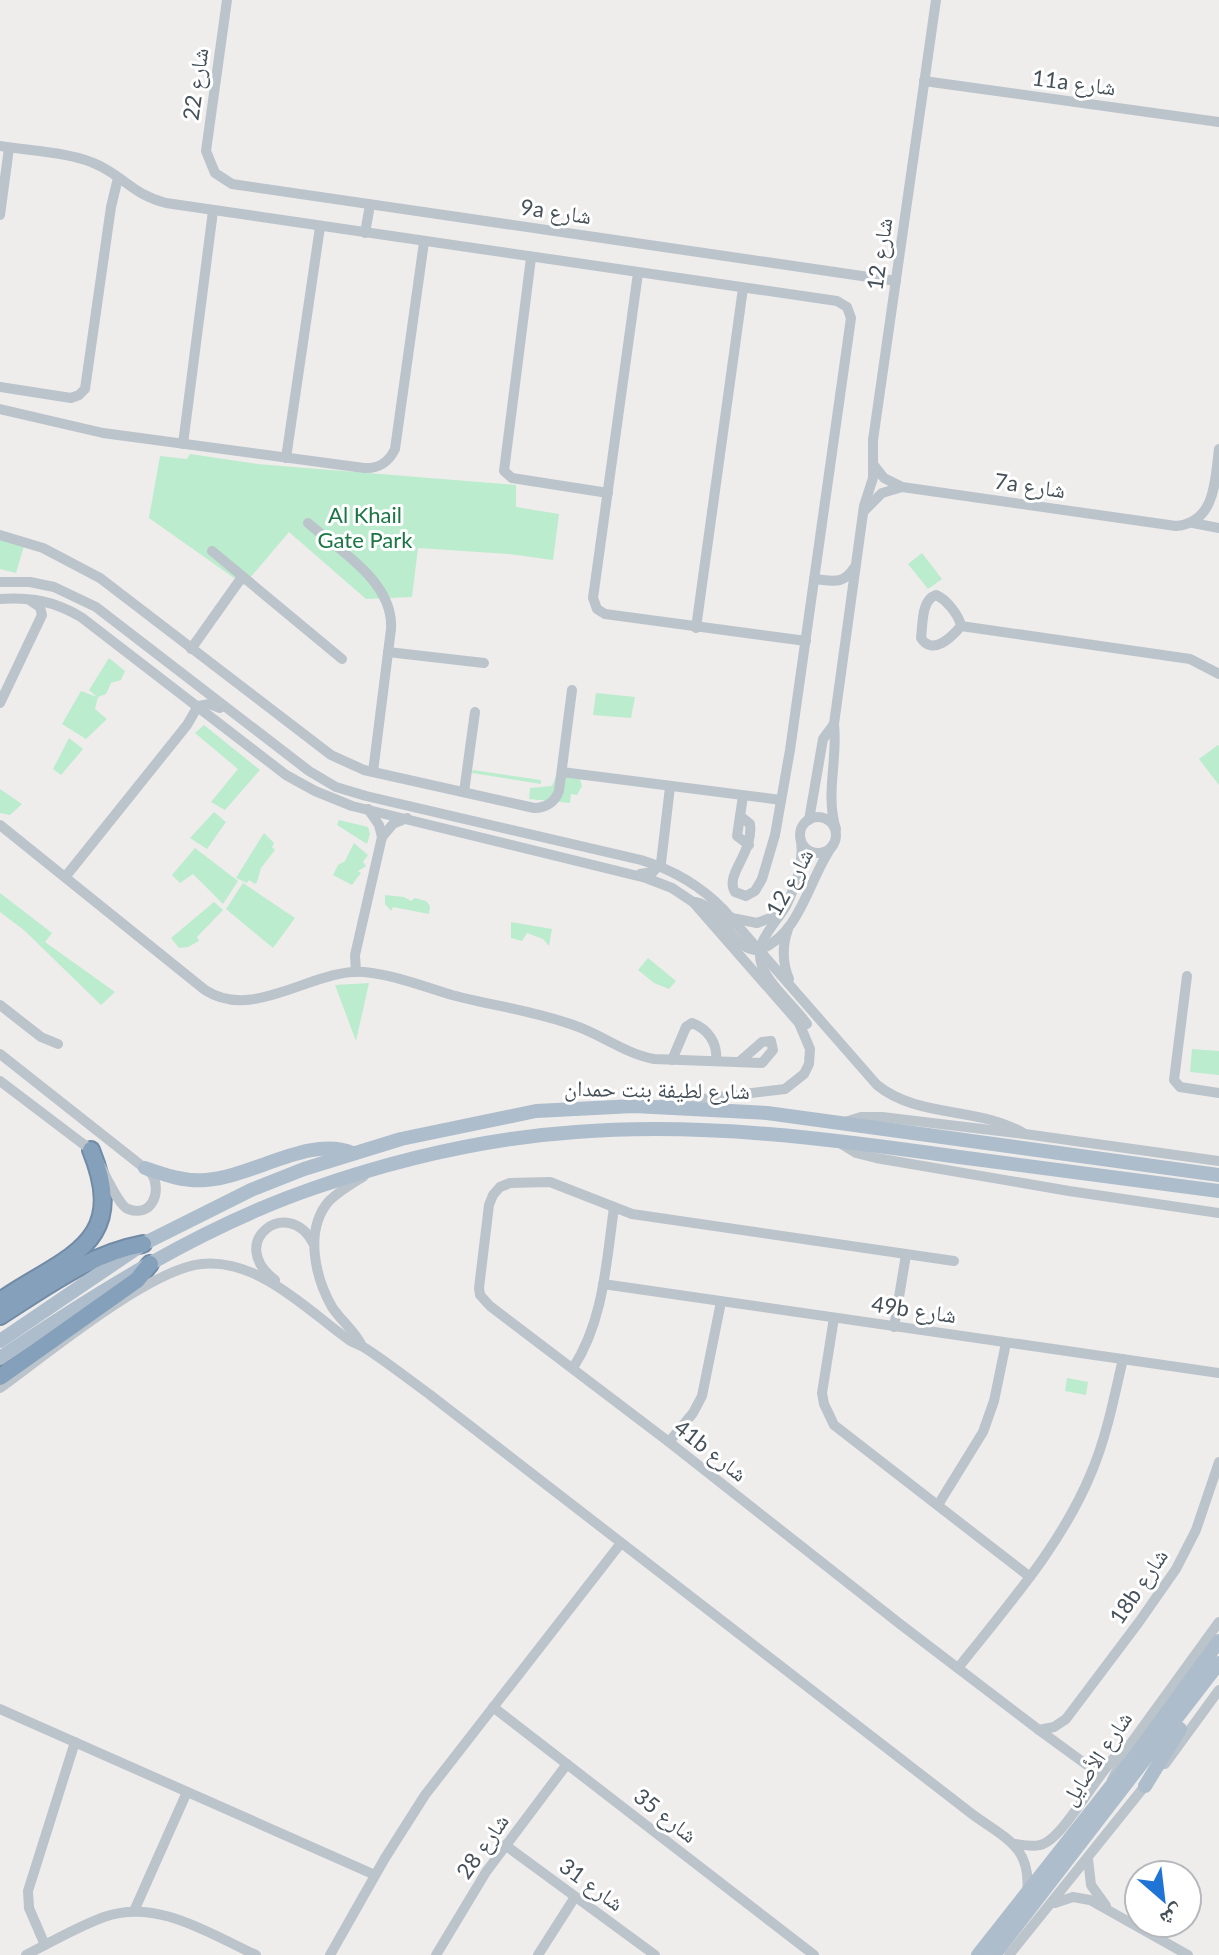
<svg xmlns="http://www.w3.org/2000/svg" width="1219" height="1955" font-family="Lato,'Noto Naskh Arabic',sans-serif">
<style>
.green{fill:#bbeccd}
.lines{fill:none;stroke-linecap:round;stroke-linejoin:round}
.highway-casing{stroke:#718ba6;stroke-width:20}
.minor{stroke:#bbc4cb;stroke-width:10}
.major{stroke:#adbdcb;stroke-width:14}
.highway{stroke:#85a0ba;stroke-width:16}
.labels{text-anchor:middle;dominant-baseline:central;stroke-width:6;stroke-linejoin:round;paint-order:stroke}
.street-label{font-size:22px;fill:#455059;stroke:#fff}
.park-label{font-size:22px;fill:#1a7645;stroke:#fff}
</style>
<rect width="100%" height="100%" fill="#efecec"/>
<g class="green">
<path d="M190,454L257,464L516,485V507L559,514L553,560L509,554L418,548L412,597L366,599L289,532L244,585L149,518L160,456L187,459Z"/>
<path d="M0,539L24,546L16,573L0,569Z"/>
<path d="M922,553L942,579L928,589L908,564Z"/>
<path d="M109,658L125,671L121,680L111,683L106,694L98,697L95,709L107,719L86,739L62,724L81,691L97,697L89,690Z"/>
<path d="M596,693L635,697L631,718L593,715Z"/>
<path d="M204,725L260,770L225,810L211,802L238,769L195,733Z"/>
<path d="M69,738L83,749L61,775L53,769Z"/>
<path d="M1218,745L1219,746V785L1199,759Z"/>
<path d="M473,770L541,780V784L472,773Z"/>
<path d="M557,774L579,776L582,786L577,795L571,794L570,803L529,799L530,788L552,786Z"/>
<path d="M0,789L22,804L10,815L0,813Z"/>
<path d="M214,812L226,822L207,849L190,838Z"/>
<path d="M339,820L368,827L370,834L367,844L337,825Z"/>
<path d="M264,833L274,843L272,847L275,850L261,868L257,882L255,884L249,880L247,883L236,878Z"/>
<path d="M354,843L368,855L363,862L366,866L358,871L361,873L352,885L333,875L338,865L345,861Z"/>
<path d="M195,848L238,881L223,904L193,874L180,883L172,875Z"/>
<path d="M243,883L295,918L273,948L226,909Z"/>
<path d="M0,893L52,933L45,942L115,992L101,1005L25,931L0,912Z"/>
<path d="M385,895L404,897L411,901L415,898L426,901L430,906L429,914L393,907L391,911L385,904Z"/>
<path d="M214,902L223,910L197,937L199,941L188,947L179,948L171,938Z"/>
<path d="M511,922L552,929L549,946L543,939L527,933L522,941L511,938Z"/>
<path d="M648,958L676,981L669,989L654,983L638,970Z"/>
<path d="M369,983L356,1041L335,985Z"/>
<path d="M1192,1049L1219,1051V1075L1190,1072Z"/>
<path d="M1067,1378L1088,1382L1086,1395L1065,1391Z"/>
</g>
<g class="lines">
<defs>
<g id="highway">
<path d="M0,1301C65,1256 130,1246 91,1150"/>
<path d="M0,1316C46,1287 89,1254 143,1244"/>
<path d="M0,1377L137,1280L150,1264"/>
</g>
</defs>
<use href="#highway" class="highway-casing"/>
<g class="minor">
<path d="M227,0L206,151L215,173L232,184L896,281"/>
<path d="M924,81L1219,122"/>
<path d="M0,146C30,151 74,152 100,166C126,179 134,195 166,203L837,301L847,307L851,318L790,750L775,835L762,879L755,891L746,896L735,892C724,875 754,853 750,824L740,816"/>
<path d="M0,215L9,148"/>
<path d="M365,233L370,205"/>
<path d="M531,258L504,471L512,478L608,493"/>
<path d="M638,273L593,598L597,609L605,614L806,641"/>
<path d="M0,387L71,398L79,395L85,389L111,207L118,178"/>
<path d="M0,409L103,433L364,468C378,469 389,462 395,449L424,242"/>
<path d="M183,444L213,211"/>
<path d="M286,458L320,227"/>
<path d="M873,464L884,478L902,487L1176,526C1216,523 1215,479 1219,449"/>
<path d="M864,511L882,493L899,488"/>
<path d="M308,523C340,551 394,582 391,629L373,772"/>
<path d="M1193,523L1219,528"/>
<path d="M0,535L43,548L100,578L331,755L364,770L534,808C546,808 555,802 559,791L572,690"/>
<path d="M212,551L342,659"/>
<path d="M814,579C833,581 843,585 854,568"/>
<path d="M0,582H30L54,587L96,607L309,771L336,787L366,796L641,860C674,870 700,885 724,910L877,1085C919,1119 979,1106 1025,1134"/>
<path d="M936,595C946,599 959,615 961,626C951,638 932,656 921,638C923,624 921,600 936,595Z"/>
<path d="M0,599C31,597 54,601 81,617L286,775L315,791L352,806L646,878L672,888L693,902L799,1023L810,1049L809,1064L804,1074L785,1089L662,1104"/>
<path d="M961,626L1190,659L1219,674"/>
<path d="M696,628L743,288"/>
<path d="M191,649L242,577"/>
<path d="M388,652L484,663"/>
<path d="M0,703L42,615L40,607L31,601"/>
<path d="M562,772L781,800"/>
<path d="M464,792L475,712"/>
<path d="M743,796L737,836L749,845"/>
<path d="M368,809L379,825L382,837"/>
<circle cx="818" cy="835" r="18"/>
<path d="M809,820L823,739L834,724"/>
<path d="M0,825L205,990C254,1022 313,968 364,972C395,975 422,986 452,995C493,1006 536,1011 576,1026C602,1035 626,1054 654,1059L762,1063L773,1050L771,1041L762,1042L739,1062"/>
<path d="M836,829C825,795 838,759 834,724L864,506L873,478V440L936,0"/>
<path d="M801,841C804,864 796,885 786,906C775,925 753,942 762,966C769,985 795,1007 807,1024"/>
<path d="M640,874L653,872L661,863L670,787"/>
<path d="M66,876L187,725L198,706L210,704L220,708"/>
<path d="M695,902C723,907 733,953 759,950"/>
<path d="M732,918L757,923L778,915"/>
<path d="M788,929C782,946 782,962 789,979"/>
<path d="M759,950C801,935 809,877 833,845"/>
<path d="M356,972L355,955L382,837L393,824L407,818"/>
<path d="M1187,976L1174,1080L1180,1087L1219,1093"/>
<path d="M0,1005L41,1037L58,1044"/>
<path d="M0,1054L152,1174C162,1192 152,1218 128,1209C117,1205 101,1163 91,1150L0,1081"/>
<path d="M672,1060L686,1027L692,1023C708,1029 718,1043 716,1061"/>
<path d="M845,1122L861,1117H882L1025,1134L1219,1161"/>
<path d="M840,1143L856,1153L876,1158L1069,1191L1219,1213"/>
<path d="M954,1261L632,1214L550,1182L510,1183L500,1187L493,1195L489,1205L479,1288L480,1295L490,1306L669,1442L900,1624L1039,1730L1087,1765L1106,1766"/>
<path d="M275,1280C225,1242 288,1195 313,1243"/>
<path d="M603,1284L1219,1373"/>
<path d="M834,1318L822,1393L824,1404L834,1425L1030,1577"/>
<path d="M894,1327L906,1255"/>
<path d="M362,1346C355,1331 341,1321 332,1307C315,1277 304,1230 329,1201C339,1191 352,1184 364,1176"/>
<path d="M573,1368C604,1320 606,1263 614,1208"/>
<path d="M0,1388C46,1355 148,1270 201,1264C258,1258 306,1309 349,1340C354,1343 360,1345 365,1348C387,1362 408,1379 429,1394L972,1814C1003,1837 1032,1846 1027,1892"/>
<path d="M669,1442L693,1413L702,1396L721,1302"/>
<path d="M938,1505L983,1432L994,1401L1006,1343"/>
<path d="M958,1668C1007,1606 1062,1545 1092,1471C1107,1435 1114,1397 1123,1359"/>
<path d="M493,1707L814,1955"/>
<path d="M0,1709L375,1875"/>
<path d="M1039,1730L1054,1727L1066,1719L1139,1622L1176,1569L1196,1530L1219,1462"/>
<path d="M1165,1764L1219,1690"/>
<path d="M1112,1780L1129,1746L1219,1622"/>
<path d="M1015,1844C1023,1845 1032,1847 1040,1845C1064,1840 1099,1768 1123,1749"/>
<path d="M505,1845L655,1955"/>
<path d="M1088,1859L1091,1885L1106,1906"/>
<path d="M1055,1903L1073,1897L1090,1900L1188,1955"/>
<path d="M134,1911L187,1792"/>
<path d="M45,1945L29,1908L28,1891L75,1742"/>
<path d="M26,1955C51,1942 77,1927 104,1917C157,1898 210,1934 256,1955"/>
<path d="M330,1955L385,1858L425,1795L621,1543"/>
<path d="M436,1955L486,1872L567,1764"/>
<path d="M538,1955L575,1897"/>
<path d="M1009,1955L1148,1782"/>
</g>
<g class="major">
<path d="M145,1168C165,1175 185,1182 206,1180C252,1177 310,1135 352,1153"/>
<path d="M0,1341L143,1244L251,1190L304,1169L401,1139L536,1111L634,1106L767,1113L1219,1175"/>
<path d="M0,1358C98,1292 201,1227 314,1188C398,1159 488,1138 576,1132C705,1122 832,1139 959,1157C1045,1169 1132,1180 1219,1191"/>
<path d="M1145,1786L1180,1729"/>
<path d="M978,1955L1138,1752L1219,1641"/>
<path d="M994,1955L1219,1663"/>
</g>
<use href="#highway" class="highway"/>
</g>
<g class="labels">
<g class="street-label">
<text transform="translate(1074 82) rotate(7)">11a شارع</text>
<text transform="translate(195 84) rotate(-82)">شارع 22</text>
<text transform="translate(556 211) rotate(8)">9a شارع</text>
<text transform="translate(879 254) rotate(-82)">شارع 12</text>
<text transform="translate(1030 485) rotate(8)">7a شارع</text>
<text transform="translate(789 882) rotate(-61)">شارع 12</text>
<text transform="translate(657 1089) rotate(1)">شارع لطيفة بنت حمدان</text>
<text transform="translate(914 1309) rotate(8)">49b شارع</text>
<text transform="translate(711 1450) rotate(38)">41b شارع</text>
<text transform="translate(1138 1586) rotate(-56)">18b شارع</text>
<text transform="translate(1096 1758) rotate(-56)">شارع الأصايل</text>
<text transform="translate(666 1815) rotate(38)">شارع 35</text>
<text transform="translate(482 1846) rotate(-55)">شارع 28</text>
<text transform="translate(592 1884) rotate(36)">شارع 31</text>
</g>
<g class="park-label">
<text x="365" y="514">Al Khail<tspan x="365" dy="25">Gate Park</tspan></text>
</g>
</g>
<g transform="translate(1163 1899) rotate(152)"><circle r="38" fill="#ffffff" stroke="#b5b9bd" stroke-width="2"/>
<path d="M0-6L14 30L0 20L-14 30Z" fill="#2074d6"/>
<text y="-12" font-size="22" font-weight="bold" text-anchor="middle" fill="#455059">ش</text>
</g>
</svg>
